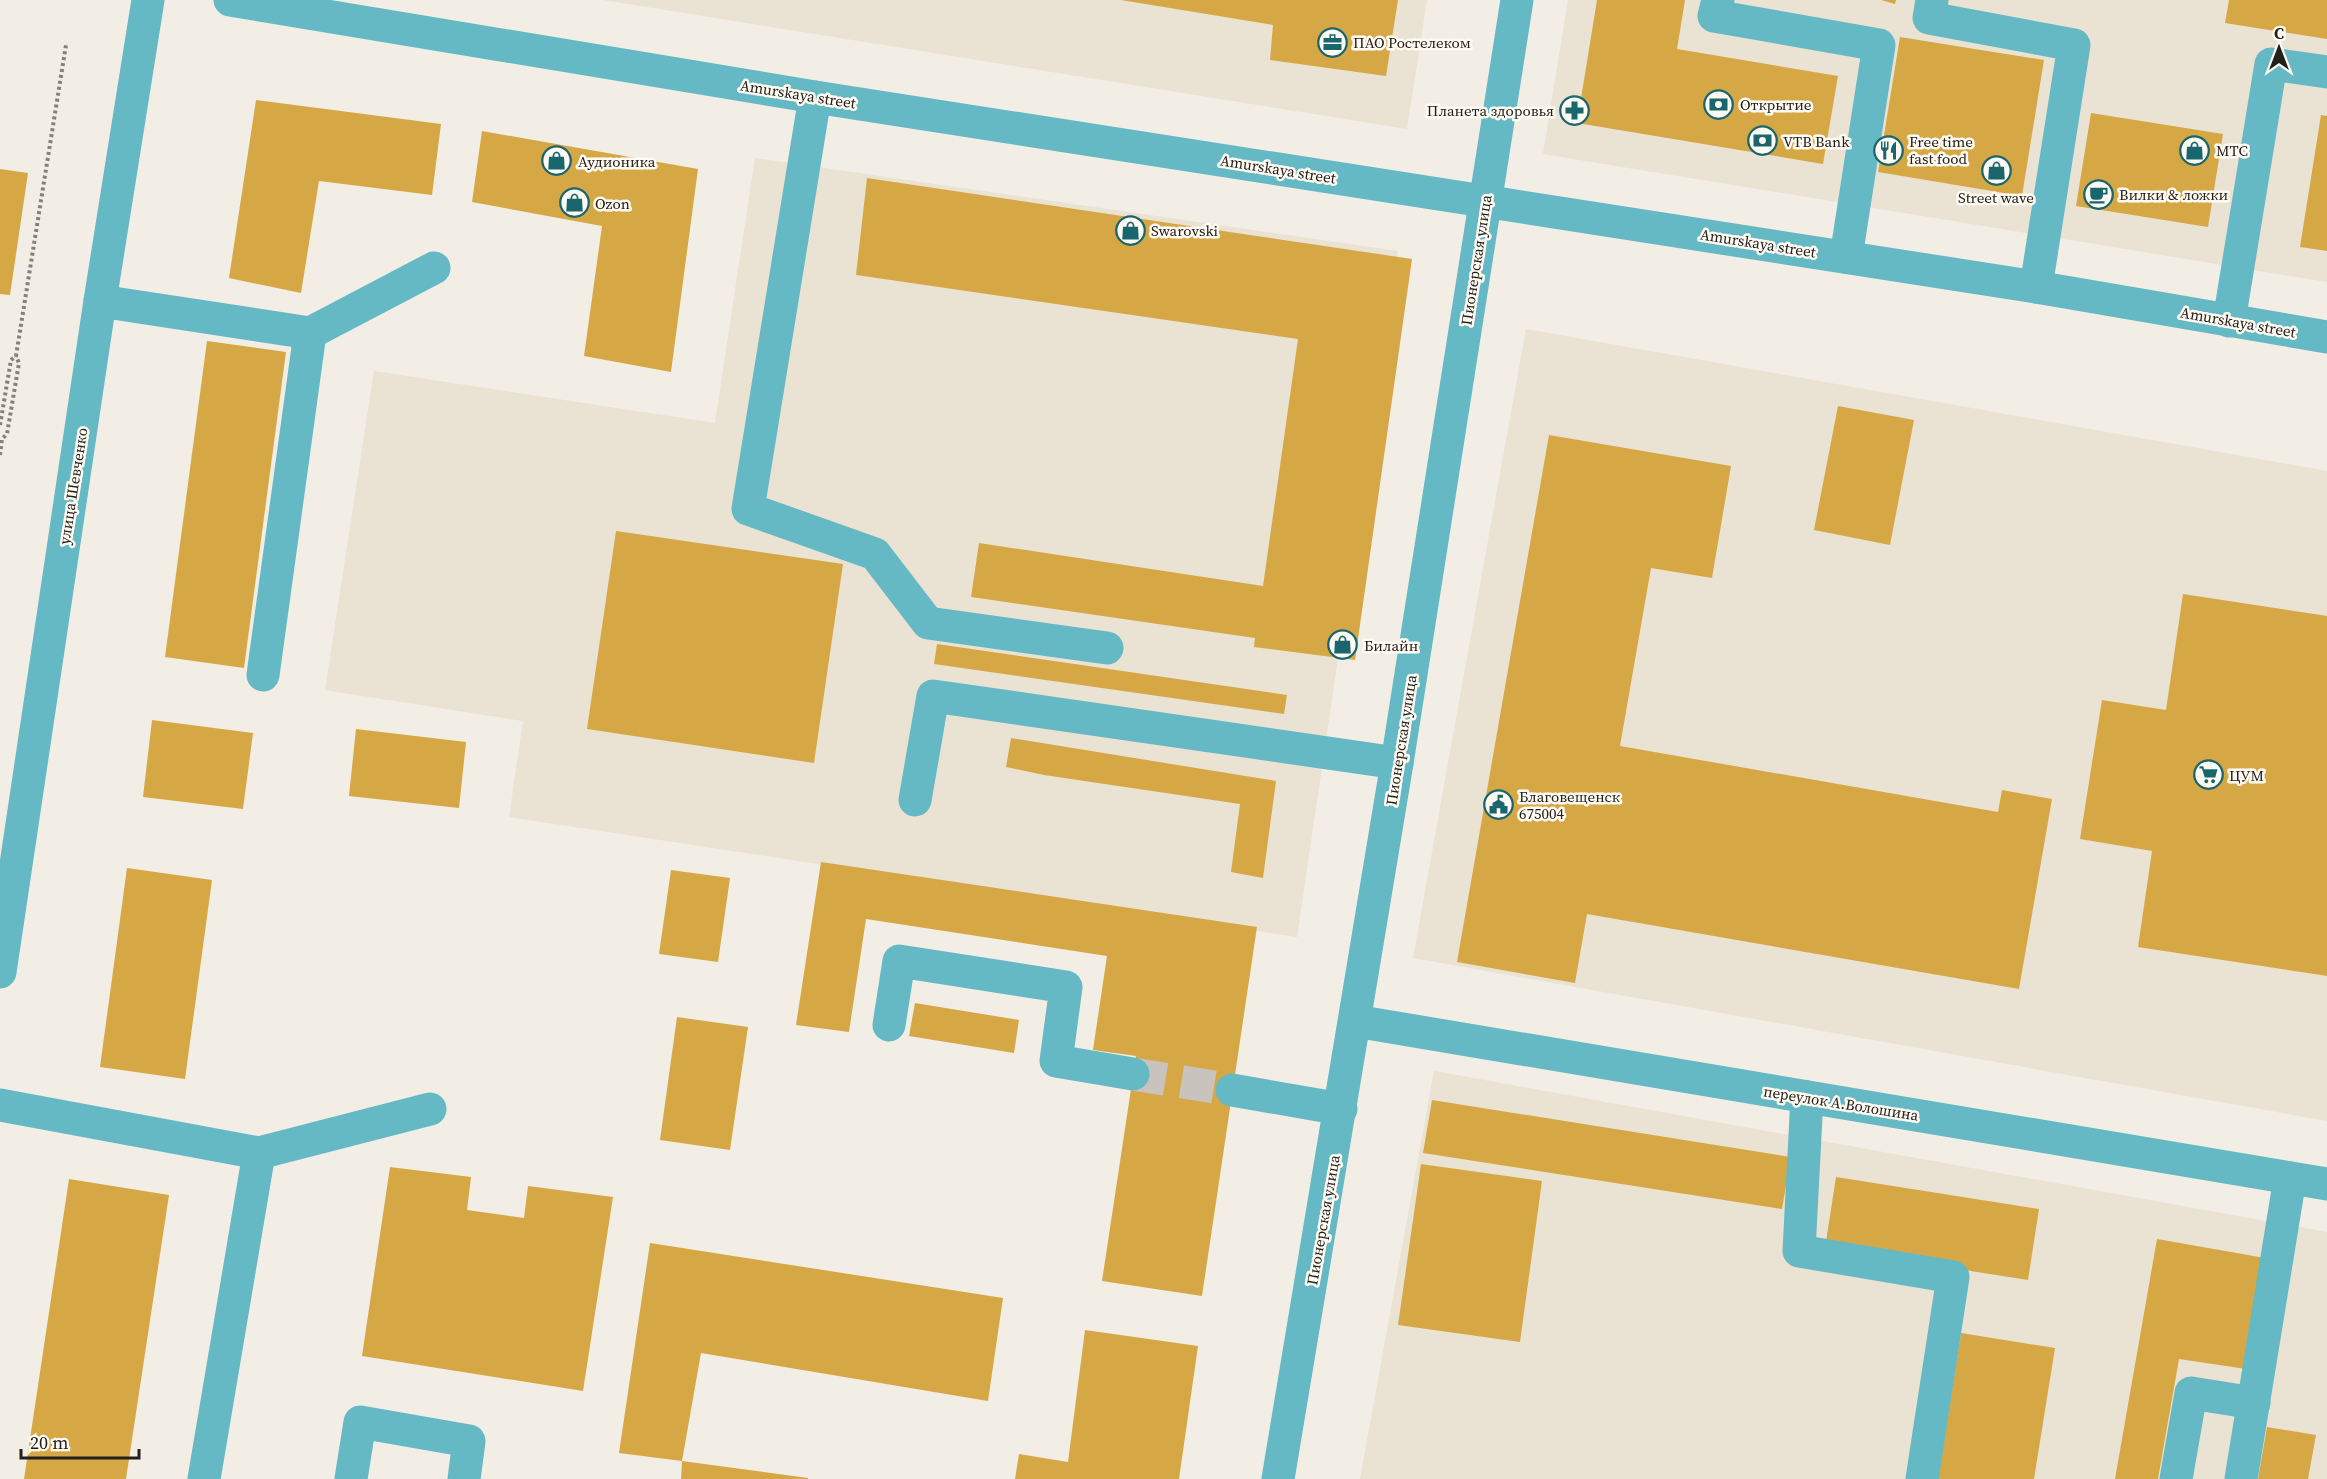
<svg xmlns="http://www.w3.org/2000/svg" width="2327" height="1479" font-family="'Source Serif 4',serif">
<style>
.built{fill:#eae2d2}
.building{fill:#d6a845}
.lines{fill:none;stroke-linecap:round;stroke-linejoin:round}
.minor-tunnel{stroke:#c8c4bd;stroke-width:33;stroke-dasharray:33 16;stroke-linecap:butt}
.path{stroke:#84807b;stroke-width:4;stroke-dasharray:3 3;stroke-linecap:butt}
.minor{stroke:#64b9c4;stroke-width:33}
.labels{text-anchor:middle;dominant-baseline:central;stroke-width:5;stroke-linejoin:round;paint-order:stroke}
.poi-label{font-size:15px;fill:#22201d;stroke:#fffbf2;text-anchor:start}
.street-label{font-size:15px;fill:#22201d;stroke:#fffbf2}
</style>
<rect width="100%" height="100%" fill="#f2ede5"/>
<g class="built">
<path d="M603,0H1427L1407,129Z"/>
<path d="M1568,0H2327V282L1543,154Z"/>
<path d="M755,158L1398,251L1297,937L509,817L523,721L325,690L374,371L715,423Z"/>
<path d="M1526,329L2327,471V1121L1413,958Z"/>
<path d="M1434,1071L2327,1232V1479H1360Z"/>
</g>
<g class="building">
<path d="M1121,0H1398L1386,76L1270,60L1273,25Z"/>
<path d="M1597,0H1685L1677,49L1838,76L1823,164L1577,123Z"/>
<path d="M1881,0H1896L1895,4Z"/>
<path d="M2229,0H2327V39L2225,23Z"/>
<path d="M1900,37L2044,60L2022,196L1878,172Z"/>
<path d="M256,100L441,124L432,195L319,181L301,293L229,278Z"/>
<path d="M2091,113L2223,134L2208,227L2076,206Z"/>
<path d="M2321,115L2327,116V251L2300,247Z"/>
<path d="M482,131L698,169L671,372L584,356L602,226L472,202Z"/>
<path d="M0,169L28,173L10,295L0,294Z"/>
<path d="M867,178L1412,259L1355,660L1254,647L1255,638L971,597L979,543L1263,586L1298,339L856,275Z"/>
<path d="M207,341L286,352L244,668L165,657Z"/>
<path d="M1838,406L1914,420L1890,545L1814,530Z"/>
<path d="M1549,435L1731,466L1712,578L1651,568L1620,746L1998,812L2002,790L2052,799L2019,989L1587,914L1575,983L1457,962Z"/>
<path d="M616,531L843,564L814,763L587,729Z"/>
<path d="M2183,594L2327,616V976L2138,947L2152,851L2080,839L2102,700L2166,710Z"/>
<path d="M937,644L1287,695L1284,714L934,664Z"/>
<path d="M152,720L253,733L243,809L143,797Z"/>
<path d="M356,729L466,742L459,808L349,796Z"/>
<path d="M1011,738L1276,781L1263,878L1231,872L1240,804L1044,775L1006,767Z"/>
<path d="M821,862L1257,927L1202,1296L1102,1281L1136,1056L1093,1050L1107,956L866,919L849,1032L796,1025Z"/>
<path d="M127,868L212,880L185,1079L100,1067Z"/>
<path d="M671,870L730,878L718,962L659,954Z"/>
<path d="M915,1003L1019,1020L1014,1053L909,1036Z"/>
<path d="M677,1017L748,1027L730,1150L660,1140Z"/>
<path d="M1432,1100L1791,1157L1782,1209L1423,1153Z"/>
<path d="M1421,1164L1542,1181L1520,1342L1398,1325Z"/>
<path d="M390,1167L471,1177L467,1210L524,1218L528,1186L613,1197L583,1391L362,1356Z"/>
<path d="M1836,1177L2039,1209L2028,1280L1825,1248Z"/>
<path d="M69,1179L169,1195L126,1479H24Z"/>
<path d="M2157,1239L2265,1258L2246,1369L2179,1359L2158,1479H2115Z"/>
<path d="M650,1243L1003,1298L988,1401L701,1353L682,1461L619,1453Z"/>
<path d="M1085,1330L1198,1346L1179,1479H1015L1019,1454L1068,1462Z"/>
<path d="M1961,1333L2055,1348L2034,1479H1938Z"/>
<path d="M2267,1427L2316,1435L2308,1479H2258Z"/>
<path d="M682,1461L808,1478V1479H681Z"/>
</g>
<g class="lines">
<path class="minor-tunnel" d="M1133,1074L1232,1090"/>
<g class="path">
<path d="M0,425L11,360L16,356L66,45"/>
<path d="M0,455L2,439L7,434L19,363L16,356"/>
</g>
<g class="minor">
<path d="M230,0L815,97L2036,287L2327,337"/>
<path d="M1718,0L1714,16L1879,45L1846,257"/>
<path d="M1932,0L1929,18L2074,45L2036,287"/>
<path d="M815,97L748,509L875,554L928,623L1107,648"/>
<path d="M100,301L310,333L434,268"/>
<path d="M2229,321L2271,64L2327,72"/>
<path d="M263,675L310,333"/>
<path d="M915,800L933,696L1397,763"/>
<path d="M0,972L100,301L148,0"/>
<path d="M1355,1021L2327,1184"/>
<path d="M889,1025L899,961L1066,987L1056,1061L1133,1074"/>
<path d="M1232,1090L1341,1109"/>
<path d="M1807,1097L1799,1251L1953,1277L1922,1479"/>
<path d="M0,1105L259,1153L204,1479"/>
<path d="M259,1153L430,1109"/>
<path d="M351,1479L360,1422L469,1441L464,1479"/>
<path d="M1278,1479L1397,763L1517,0"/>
<path d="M2176,1479L2191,1393L2254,1403"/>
<path d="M2241,1479L2290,1178"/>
</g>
</g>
<defs>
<symbol id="office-ring" viewBox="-11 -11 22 22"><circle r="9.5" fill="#fffbf2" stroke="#19666e" stroke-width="1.5"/><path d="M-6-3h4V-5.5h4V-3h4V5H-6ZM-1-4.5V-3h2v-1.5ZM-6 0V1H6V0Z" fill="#19666e"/></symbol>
<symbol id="bank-ring" viewBox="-11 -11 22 22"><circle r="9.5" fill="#fffbf2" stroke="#19666e" stroke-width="1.5"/><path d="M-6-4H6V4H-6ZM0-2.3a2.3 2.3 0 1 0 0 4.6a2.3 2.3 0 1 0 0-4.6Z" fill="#19666e"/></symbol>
<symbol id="pharmacy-ring" viewBox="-11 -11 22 22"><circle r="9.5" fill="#fffbf2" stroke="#19666e" stroke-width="1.5"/><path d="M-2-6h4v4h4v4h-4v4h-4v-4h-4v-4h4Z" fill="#19666e"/></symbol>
<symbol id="restaurant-ring" viewBox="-11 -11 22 22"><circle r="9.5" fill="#fffbf2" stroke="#19666e" stroke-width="1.5"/><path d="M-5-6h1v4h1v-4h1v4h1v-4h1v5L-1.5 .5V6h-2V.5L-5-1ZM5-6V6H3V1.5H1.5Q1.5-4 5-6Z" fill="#19666e"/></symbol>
<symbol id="shop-ring" viewBox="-11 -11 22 22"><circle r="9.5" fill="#fffbf2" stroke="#19666e" stroke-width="1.5"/><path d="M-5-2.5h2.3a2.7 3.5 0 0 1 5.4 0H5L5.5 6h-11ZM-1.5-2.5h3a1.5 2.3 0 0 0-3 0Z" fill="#19666e"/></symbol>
<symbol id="cafe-ring" viewBox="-11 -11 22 22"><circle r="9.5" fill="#fffbf2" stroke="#19666e" stroke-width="1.5"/><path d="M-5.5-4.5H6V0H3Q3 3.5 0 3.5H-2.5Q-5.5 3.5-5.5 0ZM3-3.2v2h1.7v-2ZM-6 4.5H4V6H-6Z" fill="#19666e"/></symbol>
<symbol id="supermarket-ring" viewBox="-11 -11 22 22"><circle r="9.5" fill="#fffbf2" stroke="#19666e" stroke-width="1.5"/><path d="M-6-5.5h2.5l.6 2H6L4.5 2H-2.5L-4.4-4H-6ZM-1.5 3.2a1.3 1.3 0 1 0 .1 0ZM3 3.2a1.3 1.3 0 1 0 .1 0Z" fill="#19666e"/></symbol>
<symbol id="civic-ring" viewBox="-11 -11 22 22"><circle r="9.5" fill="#fffbf2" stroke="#19666e" stroke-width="1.5"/><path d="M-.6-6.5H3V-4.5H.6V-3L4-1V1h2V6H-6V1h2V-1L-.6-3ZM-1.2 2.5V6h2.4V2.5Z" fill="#19666e"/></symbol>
</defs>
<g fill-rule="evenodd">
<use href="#office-ring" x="1316" y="26" width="33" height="33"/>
<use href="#bank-ring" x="1702" y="88" width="33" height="33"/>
<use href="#pharmacy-ring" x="1558" y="94" width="33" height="33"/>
<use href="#bank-ring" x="1746" y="124" width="33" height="33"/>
<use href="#restaurant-ring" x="1872" y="134" width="33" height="33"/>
<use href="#shop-ring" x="2178" y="134" width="33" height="33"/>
<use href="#shop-ring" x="540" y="144" width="33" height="33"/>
<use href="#shop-ring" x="1980" y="154" width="33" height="33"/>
<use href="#cafe-ring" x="2082" y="178" width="33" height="33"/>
<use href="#shop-ring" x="558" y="186" width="33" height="33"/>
<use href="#shop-ring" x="1114" y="214" width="33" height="33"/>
<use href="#shop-ring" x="1326" y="628" width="33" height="33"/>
<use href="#supermarket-ring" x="2192" y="758" width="33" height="33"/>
<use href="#civic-ring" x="1482" y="788" width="33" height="33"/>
</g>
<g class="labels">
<g class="poi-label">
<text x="1353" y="42">ПАО Ростелеком</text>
<text x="1740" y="104">Открытие</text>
<text x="1554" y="110" text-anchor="end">Планета здоровья</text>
<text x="1783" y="141">VTB Bank</text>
<text x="1909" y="141">Free time<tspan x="1909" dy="17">fast food</tspan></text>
<text x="2216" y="150">МТС</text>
<text x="578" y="161">Аудионика</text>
<text x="2119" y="194">Вилки &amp; ложки</text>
<text x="1996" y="197" text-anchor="middle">Street wave</text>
<text x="595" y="203">Ozon</text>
<text x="1151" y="230">Swarovski</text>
<text x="1364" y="645">Билайн</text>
<text x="2229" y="775">ЦУМ</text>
<text x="1519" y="796">Благовещенск<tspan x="1519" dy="17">675004</tspan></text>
</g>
<g class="street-label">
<text transform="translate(798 94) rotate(9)">Amurskaya street</text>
<text transform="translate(1278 169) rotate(9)">Amurskaya street</text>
<text transform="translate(1758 243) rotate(9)">Amurskaya street</text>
<text transform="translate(1476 260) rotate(-81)">Пионерская улица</text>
<text transform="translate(2238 322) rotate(10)">Amurskaya street</text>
<text transform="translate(73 486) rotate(-81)">улица Шевченко</text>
<text transform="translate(1401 740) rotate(-81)">Пионерская улица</text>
<text transform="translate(1841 1103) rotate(9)">переулок А.Волошина</text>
<text transform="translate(1323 1220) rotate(-80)">Пионерская улица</text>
</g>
</g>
<g transform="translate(2279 48)" stroke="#fffbf2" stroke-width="4.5" paint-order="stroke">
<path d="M0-4.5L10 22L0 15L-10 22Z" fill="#22201d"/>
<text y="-9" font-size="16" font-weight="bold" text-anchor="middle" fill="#22201d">С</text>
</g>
<path d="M21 1449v9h118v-9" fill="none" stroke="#22201d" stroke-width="3"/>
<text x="30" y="1449" font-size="18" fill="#22201d" stroke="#fffbf2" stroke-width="4.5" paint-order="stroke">20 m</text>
</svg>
